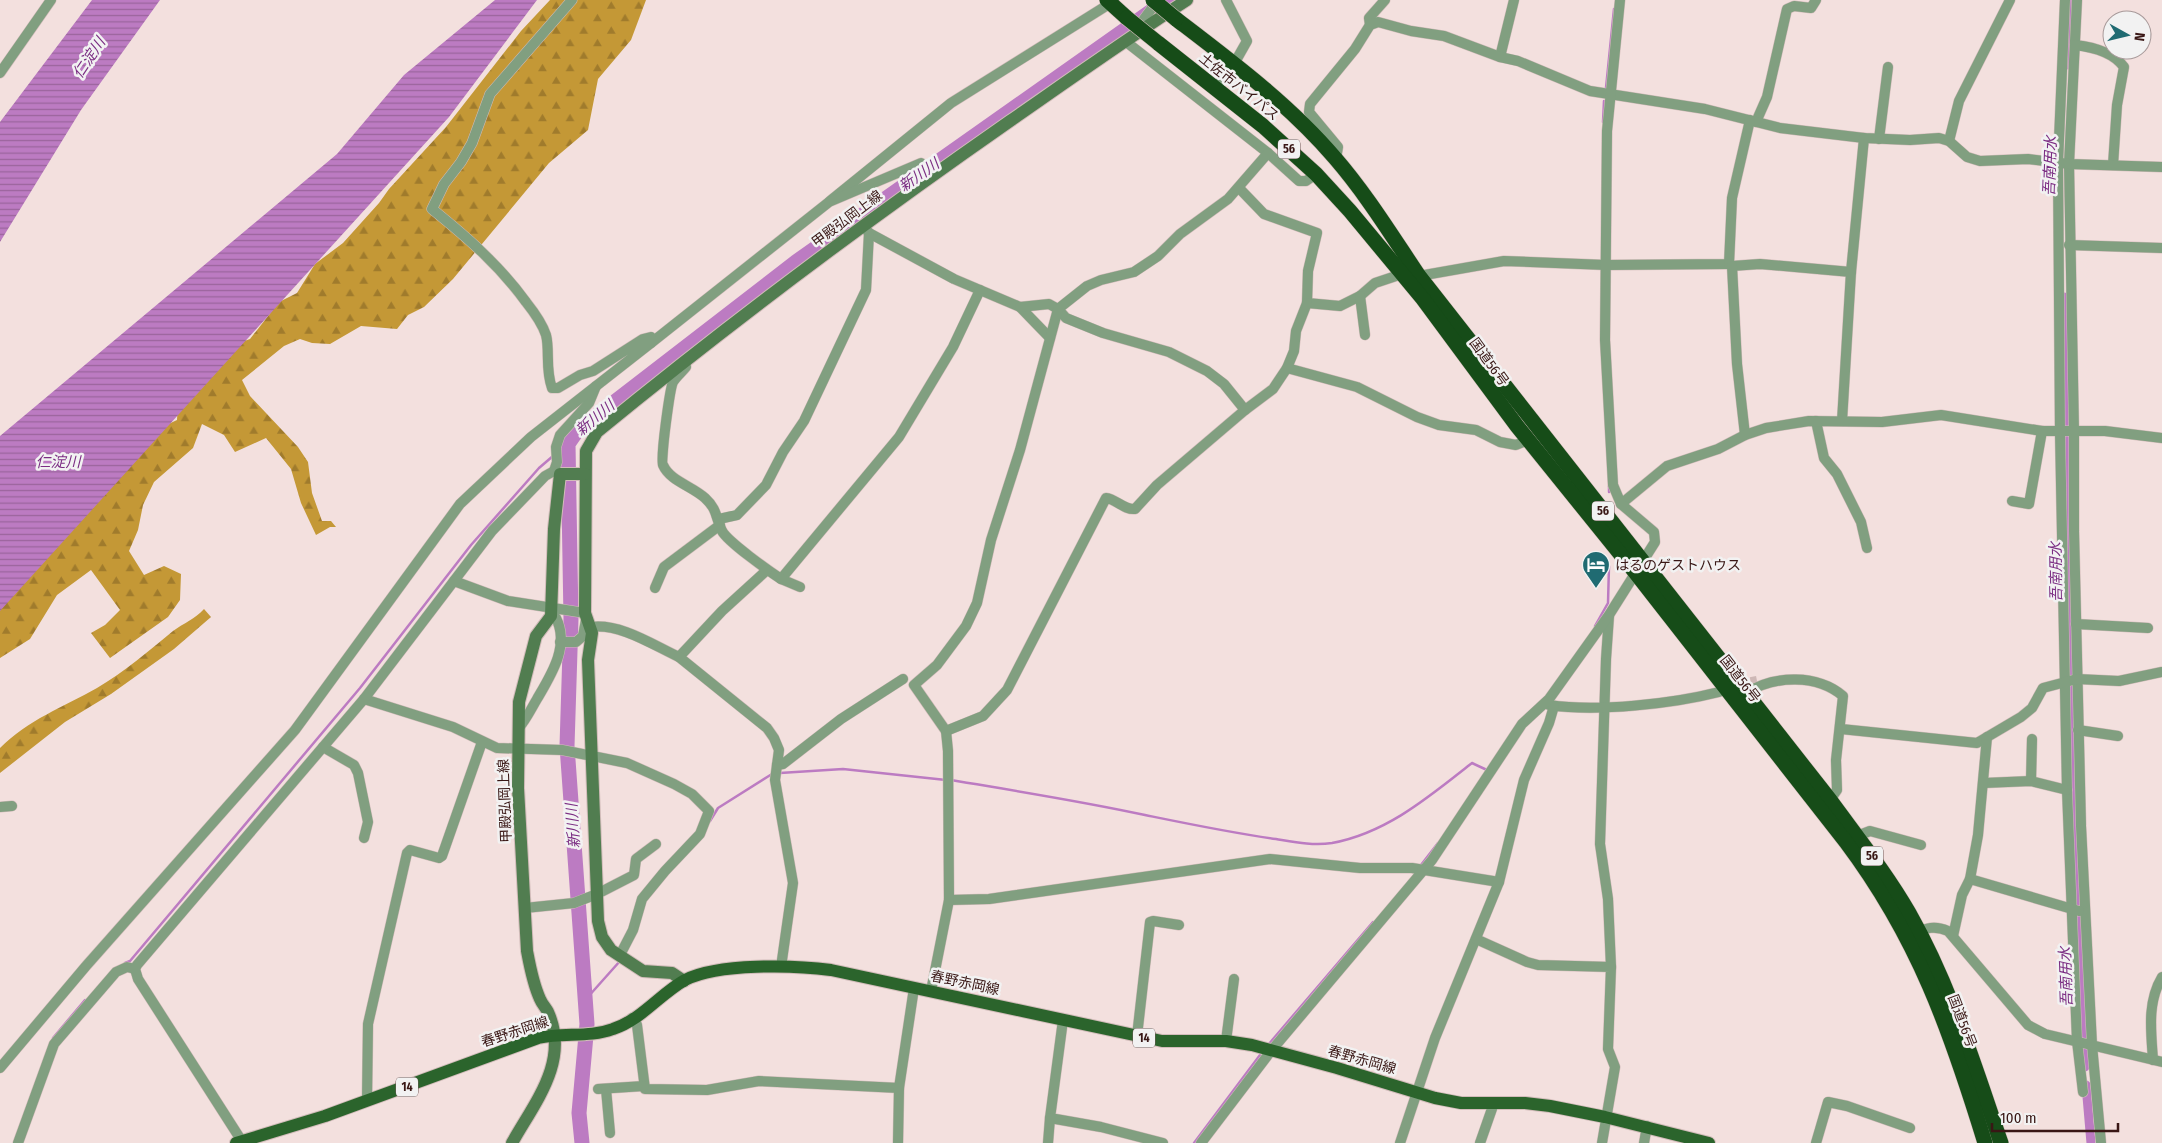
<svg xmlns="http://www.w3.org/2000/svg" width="2162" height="1143" font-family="'Fira Sans Condensed','Noto Sans JP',sans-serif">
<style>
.forest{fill:url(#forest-firs)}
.water{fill:url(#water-rules)}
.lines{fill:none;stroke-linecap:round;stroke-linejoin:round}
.stream{stroke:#bc7bc2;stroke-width:2.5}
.canal{stroke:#bc7bc2;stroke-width:9}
.river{stroke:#bc7bc2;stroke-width:15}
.street-tunnel{stroke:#ceb8b6;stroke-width:10;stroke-dasharray:10 5;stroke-linecap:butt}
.street-casing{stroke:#d2bcba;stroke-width:11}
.secondary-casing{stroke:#d2bcba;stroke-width:14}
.primary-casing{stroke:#d2bcba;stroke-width:14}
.highway-casing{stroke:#d2bcba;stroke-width:16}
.street{stroke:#819f80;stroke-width:10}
.secondary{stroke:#517d50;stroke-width:12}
.primary{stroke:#2b642c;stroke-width:12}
.highway{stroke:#164c18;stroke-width:15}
.highway-bridge-casing{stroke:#d2bcba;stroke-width:16;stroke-linecap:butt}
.highway-bridge{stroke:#164c18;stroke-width:15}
.labels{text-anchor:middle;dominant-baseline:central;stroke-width:5;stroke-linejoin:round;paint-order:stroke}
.shield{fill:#f2f2f2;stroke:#705957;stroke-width:1}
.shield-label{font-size:12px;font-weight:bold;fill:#391715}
.street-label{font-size:14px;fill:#391715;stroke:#f2f2f2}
.poi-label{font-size:14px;fill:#391715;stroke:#f2f2f2;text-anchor:start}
.water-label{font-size:15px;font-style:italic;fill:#7b2d83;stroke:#f2f2f2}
</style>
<defs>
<pattern id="forest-firs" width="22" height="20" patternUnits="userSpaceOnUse" patternTransform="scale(1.25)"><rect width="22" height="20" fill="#c49836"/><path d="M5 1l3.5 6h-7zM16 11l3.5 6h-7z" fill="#a07b2c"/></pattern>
<pattern id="water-rules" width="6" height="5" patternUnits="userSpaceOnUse" patternTransform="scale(1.25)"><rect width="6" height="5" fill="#bc7bc2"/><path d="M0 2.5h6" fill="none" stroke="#9a649c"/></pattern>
</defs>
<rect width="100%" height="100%" fill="#f3e0de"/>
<g class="forest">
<path d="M550,0H646L631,40L598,79L588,130L549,163L453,279L424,307L408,315L397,329L361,326L330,344L312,343L300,339L284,346L242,380L250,396L298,447L308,462L312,493L322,521H331L336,527H330L316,535L301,503L291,469L266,438L235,452L224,435L202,424L193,448L154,482L143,505L138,530L129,551L144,575L164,566L181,574L180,600L168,617L110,658L91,633L105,625L120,610L91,570L57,595L30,639L0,658V599L162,427L177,420L178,402L233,345L250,339L279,302L297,293L315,264L343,243L379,203L389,189L446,127L521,31Z"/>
<path d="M204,609L211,617L174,649L111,694L65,722L0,773V748C28,720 63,707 97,688C124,672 149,651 173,631C184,623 195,619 204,609Z"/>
</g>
<g class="water">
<path d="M92,0H160L81,110L0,242V122Z"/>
<path d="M495,0H537L449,117L0,611V436L337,154L404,75Z"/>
</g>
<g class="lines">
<g class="stream">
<path d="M1606,88L1614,9"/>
<path d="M1603,122L1604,101"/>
<path d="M559,451L568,444"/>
<path d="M1609,486V492"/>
<path d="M1595,626L1608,603L1609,566"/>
<path d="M780,773L843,769L946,780"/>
<path d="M951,780C1016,791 1081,801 1145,815C1189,824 1232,833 1276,839C1294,842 1313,846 1332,843C1387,833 1430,796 1472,763L1487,770"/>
<path d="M710,821L718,808L772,774"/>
<path d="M1421,865L1438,843"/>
<path d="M125,963L130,961L360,688L471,545L539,468L553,456"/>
<path d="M587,998L620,961"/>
<path d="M53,1038L85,1000"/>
<path d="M1268,1045L1373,922"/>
<path d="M1194,1143L1260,1055"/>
</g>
<g class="canal">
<path d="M2067,65L2071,0"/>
<path d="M2064,297L2076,873L2085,1067"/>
<path d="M2086,1085L2091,1143"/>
</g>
<path class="river" d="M582,1143L579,1113L587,1024L567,746L571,619L568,444L577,431L796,262L1167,0"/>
<path class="street-tunnel" d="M1736,685L1757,681"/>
<defs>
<g id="street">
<path d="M2065,0L2058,163L2060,432L2067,790L2077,1041L2083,1092"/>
<path d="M2077,0L2069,164L2074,432V531L2081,826L2092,1045L2101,1143"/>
<path d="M1370,25L1369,18L1385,0"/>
<path d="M1135,31L1158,0"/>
<path d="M1125,41L1268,153L1299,181H1306L1316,174"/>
<path d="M2075,45C2093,47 2113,52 2124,67L2117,105L2113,165"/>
<path d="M1500,57L1514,0"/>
<path d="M0,73L51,0"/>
<path d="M1215,88L1234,64L1247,41L1226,0"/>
<path d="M1756,122L1767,97L1787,9L1794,6L1811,8L1816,0"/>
<path d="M1879,139L1888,67"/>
<path d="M1949,141L1959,101L2010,0"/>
<path d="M1336,159L1338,147L1309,112L1310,104L1355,49L1370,25L1378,22L1411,31L1444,36L1500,57L1518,61L1590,91L1705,109L1780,128L1864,138L1910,140L1939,138L1949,141L1967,157L1980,161L2028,159L2069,164L2162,167"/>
<path d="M1239,188L1264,214L1317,233L1308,271L1307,303L1340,306L1360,296L1375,283L1402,274L1419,276L1504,261L1606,265L1729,264L1732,198L1750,120"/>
<path d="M830,201L951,103L1114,1"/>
<path d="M866,229L869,233L954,279L1020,307L1050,338"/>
<path d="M2069,245L2162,248"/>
<path d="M1729,264L1732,266L1760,264L1851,272"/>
<path d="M1732,266L1737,364L1745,435"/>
<path d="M1360,296L1365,335"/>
<path d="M1020,307L1049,304L1058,309L1066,318L1103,333L1169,352L1207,371L1224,384L1245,410"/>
<path d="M651,343L829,202L921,163L937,172"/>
<path d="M685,363L686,367C682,372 676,377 673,382C670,388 660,460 663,465C670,481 692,486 705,498C718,510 715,517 722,531C728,542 769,571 781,579L899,437L953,347L980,290"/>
<path d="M1287,368L1357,387L1417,417L1439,425L1476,430L1500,442L1516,445L1528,440"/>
<path d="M1816,421L1824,458L1837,474L1861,522L1867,548"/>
<path d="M1842,421L1851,272L1864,138"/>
<path d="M554,471L557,462L556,447L560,435L589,403L596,386"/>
<path d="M2012,501L2029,504L2042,431"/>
<path d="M1621,504L1667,466L1718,449L1745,435L1766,428L1809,421L1882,422L1941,415L2042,431H2105L2162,438"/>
<path d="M719,519L737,515L766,485L783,452L804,421L866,290L869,233"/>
<path d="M781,579L800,587"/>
<path d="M454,581L508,601L585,613"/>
<path d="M655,588L664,567L720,525"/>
<path d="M1609,616L1606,659L1600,844L1608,899L1611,967"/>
<path d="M2076,624L2148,628"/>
<path d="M591,627C620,623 653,645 679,657L722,611L767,570"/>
<path d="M560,642H576L583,636L586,620"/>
<path d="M679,657L767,728L774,738L779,750L775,780L793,883L781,967"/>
<path d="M1746,693C1775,675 1817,674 1843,696L1836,760L1837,790L1830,800"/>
<path d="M364,699L453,727L497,748L562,750L627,763L674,784L692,794L709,811L700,834L665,871L642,899L633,930L620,955"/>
<path d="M1549,705C1597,712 1672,704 1719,692L1725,687"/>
<path d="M518,729C526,720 531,709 537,699C551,675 570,646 556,618L551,616"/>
<path d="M1841,729L1977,743L2021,717L2032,708L2043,688L2077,679L2119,681L2162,672"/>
<path d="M2078,730L2118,736"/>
<path d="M946,731L983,716L1007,690L1106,498C1116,499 1124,510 1135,509L1157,485L1245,410L1273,389L1287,368L1294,351L1296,331L1307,303"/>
<path d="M323,747L354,765L358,773L368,822L364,838"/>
<path d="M777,765L783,764L841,719L903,679"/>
<path d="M2031,781L2032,739"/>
<path d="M1984,783L2031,781L2067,790"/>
<path d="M0,807L12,806"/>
<path d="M1857,836L1870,831L1921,845"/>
<path d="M1970,879L1978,835L1987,737"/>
<path d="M1499,882L1524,780L1549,723L1554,706"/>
<path d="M949,900L989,899L1270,859L1360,868H1412L1499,882L1435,1038L1400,1143"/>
<path d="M525,908L574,903L597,894L634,875L636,859L656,844"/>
<path d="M1914,933C1926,928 1935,925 1948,931L2028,1025L2045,1034L2162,1062"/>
<path d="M1953,936L1962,895L1970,879L2079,911"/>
<path d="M1476,939L1527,962L1538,965L1611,967L1608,1049L1615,1067L1602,1143"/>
<path d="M931,991L949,900L948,751L946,731L914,685L937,665L966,626L977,603L991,540L1020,450L1058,309L1087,286L1101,280L1134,272L1158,256L1180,234L1228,199L1268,153"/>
<path d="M632,1018L637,1025L645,1089L707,1090L759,1081L899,1088L914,988"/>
<path d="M1063,1020L1050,1118L1101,1127L1163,1143"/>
<path d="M1137,1036L1150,922L1153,921L1179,925"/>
<path d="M1226,1041L1234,979"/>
<path d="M2153,1060C2151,1031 2147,1002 2162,977"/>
<path d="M0,1068L86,966L295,730L460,504L531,437L651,343V337L643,339L593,371L580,375L558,388H552C545,369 550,350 546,335C542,323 534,312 526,302C499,265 468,238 432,209L444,184L461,162L472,143L490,94L572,0"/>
<path d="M598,1089L644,1086"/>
<path d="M606,1089L610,1133"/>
<path d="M367,1101L368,1024L407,853L410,850L439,858L442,856L482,742"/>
<path d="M18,1143L54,1044L116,972L127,967L135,969"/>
<path d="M243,1143L138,979L135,969L137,965L364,699L492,531L545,476L554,471L560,474"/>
<path d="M898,1143L899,1088"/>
<path d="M1048,1143L1050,1118"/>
<path d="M1201,1143L1271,1051L1432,860L1522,724L1549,699L1609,615L1655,542L1654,532L1621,504L1613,485L1605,340L1607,131L1620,0"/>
<path d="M1480,1143L1494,1103"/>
<path d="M1644,1143L1647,1126"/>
<path d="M1816,1143L1828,1102L1847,1106L1910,1128"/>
</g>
<g id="secondary">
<path d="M684,981L672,973L643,971L611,950L602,937L598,921L588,660L592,633L585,613L586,451L597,432C730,323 868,220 1010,121C1069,80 1127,39 1187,0"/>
<path d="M512,1143C535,1102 570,1061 548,1012C546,1008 542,1004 540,999C533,984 530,967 527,951L518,788L519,702L536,636L551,616L554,529L560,474H585"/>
</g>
<path id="primary" d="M236,1143L325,1116L538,1038C563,1032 589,1038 613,1029C641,1020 660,994 685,980C718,963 794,965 831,970L1162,1041H1226L1252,1045L1337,1068L1435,1098L1461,1103H1525L1550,1106L1605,1117L1709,1143"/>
<g id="highway">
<path d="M1107,0L1127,18"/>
<path d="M1176,19C1231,61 1290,105 1335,158C1367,195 1392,236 1419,276L1830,800C1857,837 1886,873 1909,913C1950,985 1974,1065 2001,1143"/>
<path d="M1158,43L1263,126L1316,174L1350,211L1423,299L1517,426L1635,572L1846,842C1918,938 1950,1029 1985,1143"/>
</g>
</defs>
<use href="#street" class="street-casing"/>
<use href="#secondary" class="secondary-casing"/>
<use href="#primary" class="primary-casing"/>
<use href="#highway" class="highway-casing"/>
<use href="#street" class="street"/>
<use href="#secondary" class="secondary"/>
<use href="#primary" class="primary"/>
<use href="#highway" class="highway"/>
<defs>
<g id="highway-bridge">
<path d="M1153,0L1176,19"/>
<path d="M1127,18L1158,43"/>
</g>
</defs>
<use href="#highway-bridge" class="highway-bridge-casing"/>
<use href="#highway-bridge" class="highway-bridge"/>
</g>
<defs>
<symbol id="hotel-pin" viewBox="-11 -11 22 30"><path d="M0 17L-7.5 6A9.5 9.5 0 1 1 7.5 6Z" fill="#206b72" stroke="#f2f2f2"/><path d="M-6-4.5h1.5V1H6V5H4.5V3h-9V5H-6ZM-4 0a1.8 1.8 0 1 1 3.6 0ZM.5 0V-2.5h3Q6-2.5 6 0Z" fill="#fff"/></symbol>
</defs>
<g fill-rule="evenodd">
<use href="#hotel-pin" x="1580" y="549" width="32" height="43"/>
</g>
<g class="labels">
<g class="shield">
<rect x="1278" y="139.5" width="22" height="19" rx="4"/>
<rect x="1592" y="501.5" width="22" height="19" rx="4"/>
<rect x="1861" y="846.5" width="22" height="19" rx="4"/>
<rect x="1133" y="1028.5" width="22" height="19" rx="4"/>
<rect x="396" y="1077.5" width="22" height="19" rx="4"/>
</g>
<g class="shield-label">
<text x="1289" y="149">56</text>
<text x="1603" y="511">56</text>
<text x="1872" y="856">56</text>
<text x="1144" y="1038">14</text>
<text x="407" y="1087">14</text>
</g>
<g class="street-label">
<text transform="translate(1239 87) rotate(39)">土佐市バイパス</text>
<text transform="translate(847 219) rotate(-37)">甲殿弘岡上線</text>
<text transform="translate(1489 362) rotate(54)">国道56号</text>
<text transform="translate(1740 679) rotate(52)">国道56号</text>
<text transform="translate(505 801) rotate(-92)">甲殿弘岡上線</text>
<text transform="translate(965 983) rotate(12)">春野赤岡線</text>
<text transform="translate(1962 1021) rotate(69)">国道56号</text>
<text transform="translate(515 1032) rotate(-18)">春野赤岡線</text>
<text transform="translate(1362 1060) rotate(16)">春野赤岡線</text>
</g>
<g class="poi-label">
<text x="1615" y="565">はるのゲストハウス</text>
</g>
<g class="water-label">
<text transform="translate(89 58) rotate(-56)">仁淀川</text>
<text transform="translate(2050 166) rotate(-88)">吾南用水</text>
<text transform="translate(919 175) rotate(-35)">新川川</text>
<text transform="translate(595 418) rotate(-40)">新川川</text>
<text x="58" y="462">仁淀川</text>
<text transform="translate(2056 572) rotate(-91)">吾南用水</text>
<text transform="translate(573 826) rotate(-94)">新川川</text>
<text transform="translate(2066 977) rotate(-92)">吾南用水</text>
</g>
</g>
<g transform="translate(2127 35) rotate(98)"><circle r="24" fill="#f2f2f2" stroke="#a89a9a"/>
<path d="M0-4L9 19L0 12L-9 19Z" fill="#206b72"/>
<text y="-8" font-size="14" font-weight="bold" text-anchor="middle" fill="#391715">N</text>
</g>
<path d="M1992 1123v8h126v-8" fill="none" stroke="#391715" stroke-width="2.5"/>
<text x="2000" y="1123" font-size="15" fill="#391715" stroke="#f2f2f2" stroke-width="4" paint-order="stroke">100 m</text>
</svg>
